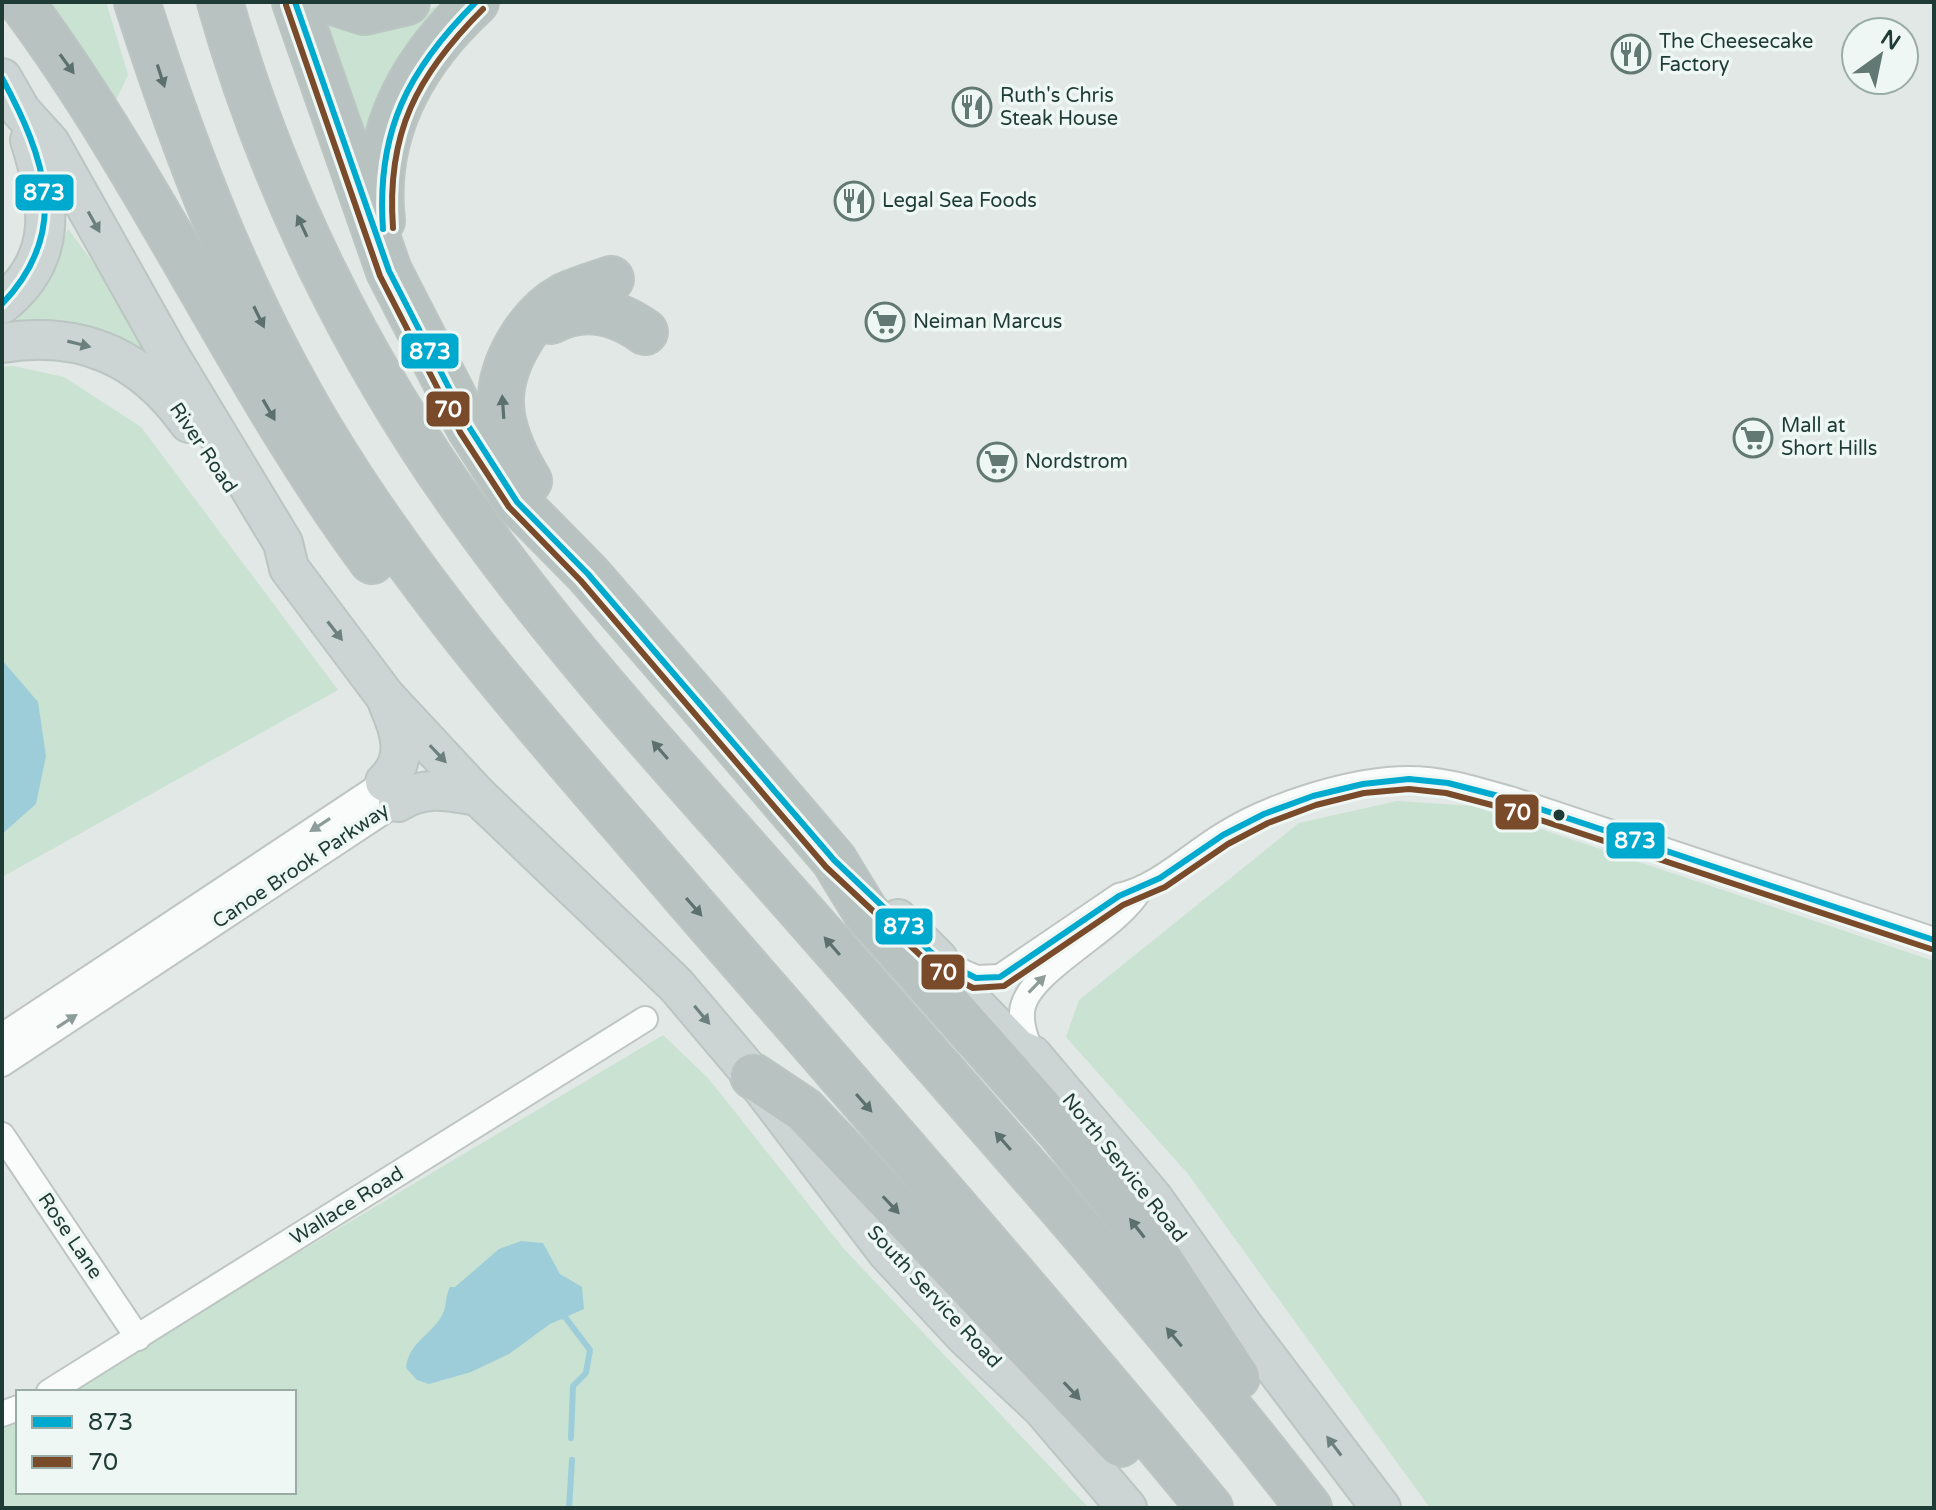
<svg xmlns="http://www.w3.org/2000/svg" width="1936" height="1510" font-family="'Varela Round',sans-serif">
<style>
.green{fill:#c9e2d2}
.water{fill:#9ecdda}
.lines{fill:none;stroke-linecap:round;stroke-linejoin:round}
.stream{stroke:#9ecdda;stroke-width:6}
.minor-casing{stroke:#bec5c2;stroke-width:28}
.primary-casing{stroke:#bbc5c2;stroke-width:42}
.motorway-casing{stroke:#bbc5c2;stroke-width:48}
.minor{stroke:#fafcfb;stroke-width:24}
.primary{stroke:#ccd5d3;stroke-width:38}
.motorway{stroke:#b8c2c0;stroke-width:44}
.bus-1-casing{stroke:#eef7f3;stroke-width:12}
.bus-2-casing{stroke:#eef7f3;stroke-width:12}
.bus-1{stroke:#00a9ce;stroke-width:6}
.bus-2{stroke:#7a4b2a;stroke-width:6}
.oneway{fill:#5c716d}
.oneway2{fill:#6c807d}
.oneway3{fill:#8c9c98}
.bus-dot{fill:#1e3b36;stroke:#eef7f3;stroke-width:3}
.labels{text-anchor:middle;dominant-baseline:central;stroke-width:7;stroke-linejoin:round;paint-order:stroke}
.poi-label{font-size:20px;fill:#1e3b36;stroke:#eef7f3;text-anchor:start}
.street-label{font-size:20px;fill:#1e3b36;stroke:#eef7f3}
.line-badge{stroke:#eef7f3;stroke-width:3}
.badge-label{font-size:22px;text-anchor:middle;font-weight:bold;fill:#fff}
</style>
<rect width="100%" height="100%" fill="#e1e8e5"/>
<g class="green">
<path d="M38,2H106L128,75L112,108Z"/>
<path d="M312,2L426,11L445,2L365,140Z"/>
<path d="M68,229L118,296L181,396L2,330V317L60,247Z"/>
<path d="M13,366L64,377L141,427L338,690L2,877V367Z"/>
<path d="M1397,801L1472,806L1934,961V1508H1430L1188,1174L1066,1037L1079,1000L1299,823Z"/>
<path d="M663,1035L708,1078L844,1249L1089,1508H2V1429L18,1420V1492H294V1392H65Z"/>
</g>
<g class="water">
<path d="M2,660L38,702L46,756L36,804L2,834Z"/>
<path d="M521,1241L543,1243L560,1274L582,1287L584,1309L550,1324L509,1354L471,1372L429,1384L417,1380L406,1368C409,1340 434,1335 444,1311C447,1303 445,1296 450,1287H455L499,1249Z"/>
</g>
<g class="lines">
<g class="stream">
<path d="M559,1316L565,1317L590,1350L586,1373L573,1386L571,1438"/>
<path d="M569,1508L572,1460"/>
</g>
<defs>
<g id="minor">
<path d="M947,965L976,978L1000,977L1119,896C1158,887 1190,855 1223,835C1271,805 1352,779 1409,779C1444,779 1477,790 1510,799L1934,940"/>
<path d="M2,1036L385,782L398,802L2,1064"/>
<path d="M1032,1055C1027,1041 1021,1028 1022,1013C1023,972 1115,932 1139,891"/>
<path d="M2,1135L138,1338"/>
<path d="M49,1392L645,1019"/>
<path d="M2,1414L18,1408"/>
</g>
<g id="primary">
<path d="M2,78L21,111L50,143L167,351L283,543L289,568L385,696L478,796L676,985L753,1076L887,1252L966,1337L1042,1408L1127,1508"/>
<path d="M2,304C59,258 50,203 30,140"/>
<path d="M2,343C82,330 142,357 189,423"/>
<path d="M385,782C410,759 400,730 388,703"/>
<path d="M398,802C424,785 449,791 478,796"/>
<path d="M898,919L938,959L944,973L1018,1049L1032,1055L1153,1198L1244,1327L1381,1508"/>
</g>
<g id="motorway">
<path d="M21,2C153,179 241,384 372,561"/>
<path d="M137,2C185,152 240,296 321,431C424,602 556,746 685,896C861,1099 1039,1301 1210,1508"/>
<path d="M220,2C272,186 358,361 470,516C570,656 689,783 803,913C975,1109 1149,1302 1309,1508"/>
<path d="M295,2L389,271L469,427L517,502L588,574L699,702L834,860L865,911L1061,1132L1149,1243L1237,1377"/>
<path d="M333,2L364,12L407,2"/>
<path d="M382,221C372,133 412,61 476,2"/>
<path d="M551,321C584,303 616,311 645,332"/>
<path d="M529,481C515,458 502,432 501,405C499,365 529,315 564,296C579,289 596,284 611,279"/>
<path d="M753,1076L804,1110L1120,1444"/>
</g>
</defs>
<use href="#minor" class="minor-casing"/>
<use href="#primary" class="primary-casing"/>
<use href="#motorway" class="motorway-casing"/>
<use href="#minor" class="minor"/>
<use href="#primary" class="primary"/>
<use href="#motorway" class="motorway"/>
<defs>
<g id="bus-1">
<path d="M295,2L389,271L469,427L517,502L588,574L834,860L938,959L976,978L1000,977L1119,896L1160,878L1223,835L1264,814L1313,796L1363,784L1409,779L1448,783L1510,799L1934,940"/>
<path d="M2,78C45,158 72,231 2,304"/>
<path d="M383,229C376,131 408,70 476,2"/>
</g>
<g id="bus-2">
<path d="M286,5L380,276L460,432L509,507L581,581L826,867L933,967L973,988L1004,986L1123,905L1165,887L1228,844L1268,823L1316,805L1364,793L1409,789L1446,793L1507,809L1931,949"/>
<path d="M393,228C386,133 417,75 483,9"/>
</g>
</defs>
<use href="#bus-1" class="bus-1-casing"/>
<use href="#bus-2" class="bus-2-casing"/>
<use href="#bus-1" class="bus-1"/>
<use href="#bus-2" class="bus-2"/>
</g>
<defs><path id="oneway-solid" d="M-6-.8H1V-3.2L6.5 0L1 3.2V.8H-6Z" transform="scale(2)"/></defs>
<g class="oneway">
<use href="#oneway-solid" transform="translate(67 64) rotate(54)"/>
<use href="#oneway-solid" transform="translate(161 76) rotate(72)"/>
<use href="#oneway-solid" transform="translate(302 226) rotate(-115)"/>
<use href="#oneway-solid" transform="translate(259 317) rotate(64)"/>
<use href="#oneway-solid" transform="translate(503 407) rotate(-94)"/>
<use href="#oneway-solid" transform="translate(269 410) rotate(60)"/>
<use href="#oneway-solid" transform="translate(660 750) rotate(-131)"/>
<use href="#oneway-solid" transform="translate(694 907) rotate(49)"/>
<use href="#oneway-solid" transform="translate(832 946) rotate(-131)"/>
<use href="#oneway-solid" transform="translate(864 1103) rotate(49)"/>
<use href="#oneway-solid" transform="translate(1003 1141) rotate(-131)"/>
<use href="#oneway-solid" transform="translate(891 1205) rotate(47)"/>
<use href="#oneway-solid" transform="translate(1137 1228) rotate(-128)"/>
<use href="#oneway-solid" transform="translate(1174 1337) rotate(-130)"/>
<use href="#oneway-solid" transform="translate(1072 1391) rotate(47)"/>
</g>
<g class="oneway2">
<use href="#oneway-solid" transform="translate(94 222) rotate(61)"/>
<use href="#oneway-solid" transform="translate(79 344) rotate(14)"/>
<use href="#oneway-solid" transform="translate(335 631) rotate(52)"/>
<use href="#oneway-solid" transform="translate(438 754) rotate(47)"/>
<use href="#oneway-solid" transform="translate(702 1015) rotate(50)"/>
<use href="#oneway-solid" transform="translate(1334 1446) rotate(-127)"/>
</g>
<g class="oneway3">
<use href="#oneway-solid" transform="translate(320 825) rotate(147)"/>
<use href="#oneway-solid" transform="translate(1037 984) rotate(-46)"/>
<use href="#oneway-solid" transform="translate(67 1021) rotate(-33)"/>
</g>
<defs>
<symbol id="restaurant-ring" viewBox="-11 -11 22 22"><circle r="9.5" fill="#eef7f3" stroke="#627873" stroke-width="1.5"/><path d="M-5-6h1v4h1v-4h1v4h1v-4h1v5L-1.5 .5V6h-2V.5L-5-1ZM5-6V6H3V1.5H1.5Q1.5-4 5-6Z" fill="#627873"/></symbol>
<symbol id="supermarket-ring" viewBox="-11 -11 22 22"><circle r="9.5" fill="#eef7f3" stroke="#627873" stroke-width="1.5"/><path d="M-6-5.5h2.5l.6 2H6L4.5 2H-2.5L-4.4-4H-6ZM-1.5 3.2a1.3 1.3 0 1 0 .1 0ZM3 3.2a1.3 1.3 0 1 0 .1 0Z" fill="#627873"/></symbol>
</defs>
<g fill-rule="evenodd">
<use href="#restaurant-ring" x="1609" y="32" width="44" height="44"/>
<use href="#restaurant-ring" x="950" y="85" width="44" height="44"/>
<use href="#restaurant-ring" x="832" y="179" width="44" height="44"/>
<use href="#supermarket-ring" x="863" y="300" width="44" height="44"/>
<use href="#supermarket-ring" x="1731" y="416" width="44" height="44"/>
<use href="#supermarket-ring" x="975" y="440" width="44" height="44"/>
</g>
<circle class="bus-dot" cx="1559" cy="815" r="7"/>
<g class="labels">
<g class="poi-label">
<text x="1659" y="42">The Cheesecake<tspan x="1659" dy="23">Factory</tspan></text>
<text x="1000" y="96">Ruth's Chris<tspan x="1000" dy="23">Steak House</tspan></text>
<text x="882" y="201">Legal Sea Foods</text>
<text x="913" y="322">Neiman Marcus</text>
<text x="1781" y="426">Mall at<tspan x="1781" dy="23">Short Hills</tspan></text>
<text x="1025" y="462">Nordstrom</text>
</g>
<g class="street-label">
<text transform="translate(203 448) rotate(56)">River Road</text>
<text transform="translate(301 866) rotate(-34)">Canoe Brook Parkway</text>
<text transform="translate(1124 1168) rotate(51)">North Service Road</text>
<text transform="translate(347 1206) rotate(-32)">Wallace Road</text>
<text transform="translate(70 1236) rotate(56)">Rose Lane</text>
<text transform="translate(934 1297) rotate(47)">South Service Road</text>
</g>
</g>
<g class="line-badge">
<rect x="14" y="173" width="61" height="39" rx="8" fill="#00a9ce"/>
<rect x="400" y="332" width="60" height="38" rx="8" fill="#00a9ce"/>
<rect x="425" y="390" width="46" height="38" rx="8" fill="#7a4b2a"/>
<rect x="1494" y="793" width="46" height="38" rx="8" fill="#7a4b2a"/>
<rect x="1605" y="821" width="61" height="39" rx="8" fill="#00a9ce"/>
<rect x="874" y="907" width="60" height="39" rx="8" fill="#00a9ce"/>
<rect x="920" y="953" width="46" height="38" rx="8" fill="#7a4b2a"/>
</g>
<g class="badge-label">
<text x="44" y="200">873</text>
<text x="430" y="359">873</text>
<text x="448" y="417">70</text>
<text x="1517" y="820">70</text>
<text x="1635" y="848">873</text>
<text x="904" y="934">873</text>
<text x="943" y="980">70</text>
</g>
<rect width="1936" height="1510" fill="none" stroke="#1e3b36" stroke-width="8"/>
<rect x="16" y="1390" width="280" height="104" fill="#eef7f3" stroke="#9baca7" stroke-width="2"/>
<rect x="32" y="1416" width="40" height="12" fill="#00a9ce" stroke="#9baca7" stroke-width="2"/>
<text x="88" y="1430" font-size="24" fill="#1e3b36">873</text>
<rect x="32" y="1456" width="40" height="12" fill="#7a4b2a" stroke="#9baca7" stroke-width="2"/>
<text x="88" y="1470" font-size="24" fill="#1e3b36">70</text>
<g transform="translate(1880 56) rotate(33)"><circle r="38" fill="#eef7f3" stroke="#9baca7" stroke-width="2"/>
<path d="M0-6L14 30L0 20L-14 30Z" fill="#627873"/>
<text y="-12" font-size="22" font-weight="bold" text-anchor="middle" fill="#1e3b36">N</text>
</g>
</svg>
